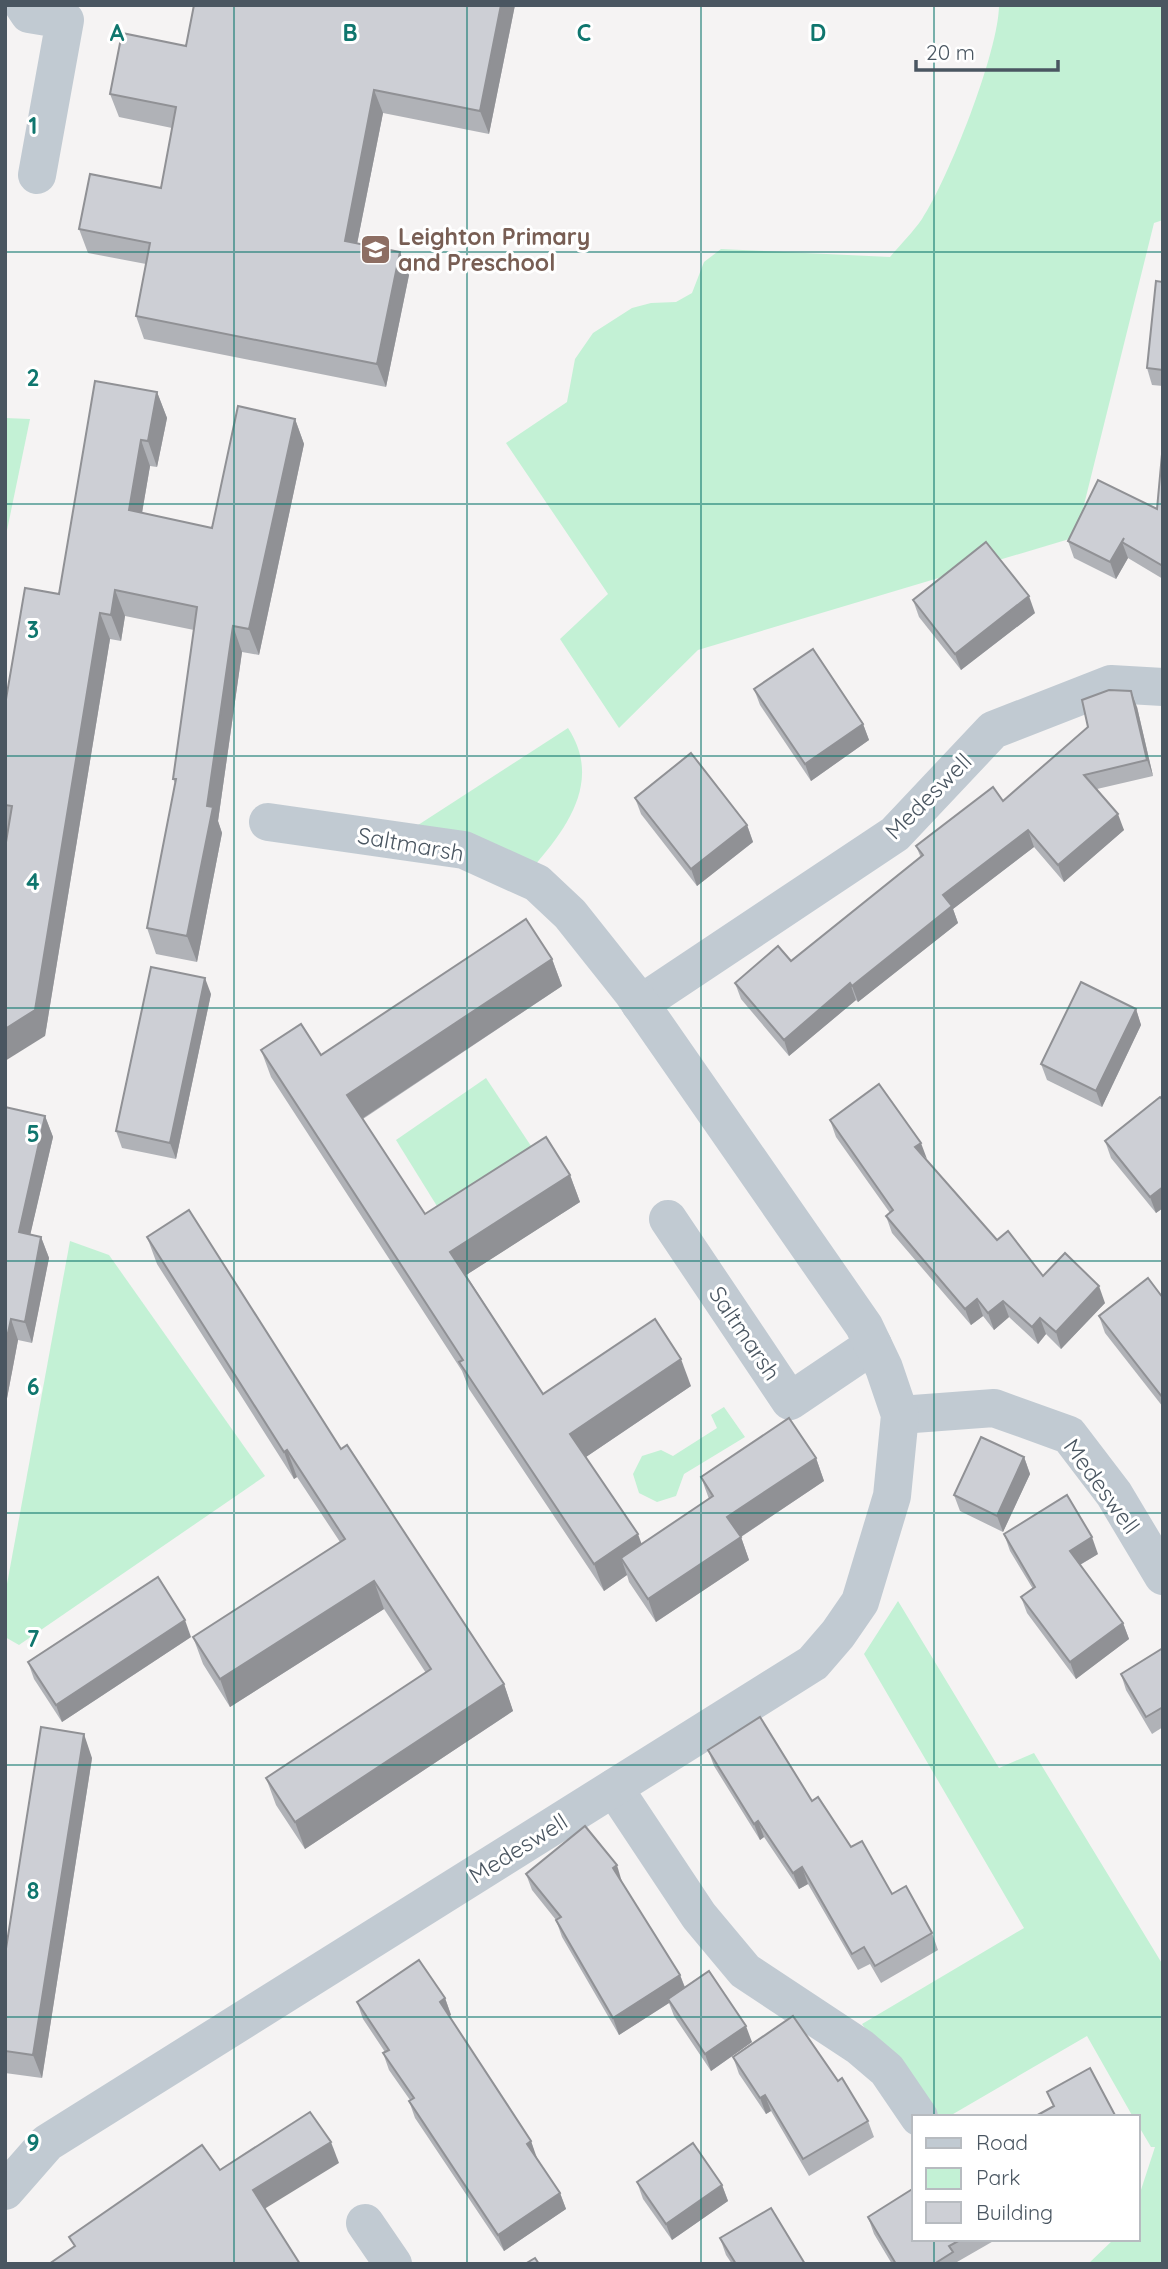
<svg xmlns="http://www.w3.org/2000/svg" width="1168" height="2269" font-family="Quicksand,sans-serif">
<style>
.green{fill:#c3f1d5}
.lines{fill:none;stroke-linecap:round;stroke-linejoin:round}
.minor{stroke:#c1cad2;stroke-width:38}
.wall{fill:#b0b2b7}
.shaded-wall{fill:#909195}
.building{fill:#cdcfd5;stroke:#909195;stroke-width:2}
.grid{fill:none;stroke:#0f766e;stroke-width:2;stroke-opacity:0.55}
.labels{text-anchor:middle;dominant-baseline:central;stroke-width:6;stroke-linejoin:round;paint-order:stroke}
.education-label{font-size:23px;font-weight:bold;fill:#785e54;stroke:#fff;text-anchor:start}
.street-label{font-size:23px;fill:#4a5661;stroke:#fff}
.grid-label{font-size:23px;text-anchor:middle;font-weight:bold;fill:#0f766e;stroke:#fff;stroke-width:6;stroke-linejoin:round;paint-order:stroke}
</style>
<rect width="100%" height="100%" fill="#f5f3f3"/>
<g class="green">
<path d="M999,5H1163V220L1154,223L1076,537L698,650L619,728L560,639L608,594L506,443L567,402L575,359L593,333L632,308L651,303L676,302L692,293L704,262L721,249L890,257C901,244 913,232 922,219C948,180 999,51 999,5Z"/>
<path d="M5,418L30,419L5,540Z"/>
<path d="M568,728C602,780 568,827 533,867L415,827Z"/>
<path d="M486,1078L533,1149L440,1211L396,1140Z"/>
<path d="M70,1241L109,1255L265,1476L19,1645L5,1637V1595Z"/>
<path d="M724,1407L745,1437L684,1474L676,1496L657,1502L639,1493L633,1474L642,1456L661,1450L673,1456L717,1428L711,1415Z"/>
<path d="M898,1601L999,1768L1034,1753L1163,1965V2264H1088L1114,2239H1138V2199L1155,2147H1151L1138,2125V2117H1133L1087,2036L948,2117H920L896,2071L862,2024L1024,1928L864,1654Z"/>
</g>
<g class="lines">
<g class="minor">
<path d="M23,5L29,14L65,20L37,175"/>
<path d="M640,1004L895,834L993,730L1111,684L1163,687"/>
<path d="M668,1219L790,1401L873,1345"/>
<path d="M900,1415L994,1408L1069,1435L1114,1494L1163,1576"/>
<path d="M614,1788L699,1916L745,1971L860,2047L887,2070L919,2117"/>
<path d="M5,2191L47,2143L813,1663L838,1634L860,1602L892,1496L900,1415L884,1368L864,1326L632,992L570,914L537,883L464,850L268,822"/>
<path d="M365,2223L393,2264"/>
</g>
</g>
<g class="wall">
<path d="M194,5H515L489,134L383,113L357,244L409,275L386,387L144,339L136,316L146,264L88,253L79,229L161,188L172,128L119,117L110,94L186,46Z"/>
<path d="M1163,282V386L1152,385L1147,368Z"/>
<path d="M157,392L167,418L157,467L150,466L142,513L212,528L295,419L304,444L259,655L242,652L218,821L222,833L197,962L156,954L147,928L175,783L173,779L194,630L125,616L121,641L110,639L45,1036L8,830L5,829V705Z"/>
<path d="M1163,443V579L1128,558L1116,579L1074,558L1068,541L1157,509Z"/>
<path d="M913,600L1035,613L961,670L919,617Z"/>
<path d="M754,689L863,724L869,740L811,781L760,705Z"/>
<path d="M1137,707L1153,776L1097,789L1124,830L1064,882L1034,847L953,909L958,923L858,1002L856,1000L789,1056L741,999L735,983L791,961L921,858L916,846L1003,801Z"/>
<path d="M635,798L747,825L753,842L697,886L641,814Z"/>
<path d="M552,959L562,986L363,1119L425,1214L570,1175L580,1202L466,1275L543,1394L691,1386L586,1457L641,1544L709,1499L701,1477L816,1458L824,1481L741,1537L749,1560L656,1622L629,1582L627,1575L604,1591L469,1389L462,1371L271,1077L261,1050L321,1055Z"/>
<path d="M211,994L176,1159L122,1148L116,1131Z"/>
<path d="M1136,1009L1141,1025L1102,1107L1047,1080L1041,1064Z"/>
<path d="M1163,1100V1208L1156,1213L1111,1158L1105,1141Z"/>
<path d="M5,1107L45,1116L53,1137L30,1235L41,1237L49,1258L32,1343L18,1340L5,1409Z"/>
<path d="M830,1120L927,1160L997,1240L1043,1276L1105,1303L1061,1349L1046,1334L1038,1344L1009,1317L994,1330L983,1316L971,1325L892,1233L886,1216L890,1213L836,1137Z"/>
<path d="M147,1237L341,1449L504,1684L513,1711L305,1849L276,1805L266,1778L426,1673L384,1609L230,1707L203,1664L193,1637L340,1542L297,1477L294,1479L157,1264Z"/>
<path d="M1163,1298V1407L1105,1333L1099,1316Z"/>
<path d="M1024,1457L1030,1474L1003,1532L960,1511L954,1495Z"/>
<path d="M1004,1534L1098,1554L1080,1565L1123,1623L1129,1639L1076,1679L1027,1613L1021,1597L1033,1589L1010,1551Z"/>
<path d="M191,1637L62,1722L34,1679L28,1662Z"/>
<path d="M1163,1648V1727L1152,1734L1126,1690L1121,1674Z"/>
<path d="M708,1750L812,1801L892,1894L932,1933L938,1950L881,1983L870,1964L858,1970L808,1884L799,1889L764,1837L760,1840L714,1766Z"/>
<path d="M92,1758L42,2078L5,2073V1955Z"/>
<path d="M526,1874L622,1882L680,1975L685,1987L752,2042L711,2071L674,2016L669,2003L619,2035L562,1937L556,1920L532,1890Z"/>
<path d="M445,1998L451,2015L449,2016L531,2141L536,2158L560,2193L566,2209L504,2251L415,2118L409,2101L410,2100L389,2070L383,2053L385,2052L363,2019L357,2002Z"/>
<path d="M733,2057L838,2081L868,2121L874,2137L809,2176L771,2111L766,2114L739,2074Z"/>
<path d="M637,2182L722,2185L728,2201L672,2240L643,2199Z"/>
<path d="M868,2217L914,2239H997L957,2262V2264H892L874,2234Z"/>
<path d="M720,2238L805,2264H732L726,2255Z"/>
</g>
<g class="shaded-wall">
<path d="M501,5H515L489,134L480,111Z"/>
<path d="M374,90L383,113L353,264L345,241Z"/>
<path d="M400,252L409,275L386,387L377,364Z"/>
<path d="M157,392L167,418L157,467L148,441Z"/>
<path d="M295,419L304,444L259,655L249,629Z"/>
<path d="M141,440L150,466L138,536L129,510Z"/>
<path d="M1122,542L1128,558L1116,579L1110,562Z"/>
<path d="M115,590L125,616L121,641L111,615Z"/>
<path d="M1029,596L1035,613L961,670L955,654Z"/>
<path d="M100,613L110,639L45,1036L5,1061V1029Z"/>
<path d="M233,626L242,652L218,821L222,833L197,962L187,936Z"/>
<path d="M1131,691L1137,707L1153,776L1147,760Z"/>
<path d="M863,724L869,740L811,781L805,764Z"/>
<path d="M1118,814L1124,830L1064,882L1058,865Z"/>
<path d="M747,825L753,842L697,886L691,869Z"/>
<path d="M1028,830L1034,847L953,909L958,923L858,1002L852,986L943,895Z"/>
<path d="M552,959L562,986L357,1122L347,1095Z"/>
<path d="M205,978L211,994L176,1159L170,1143Z"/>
<path d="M850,983L856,1000L789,1056L784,1040Z"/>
<path d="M1136,1009L1141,1025L1102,1107L1096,1091Z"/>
<path d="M45,1116L53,1137L26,1253L19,1232Z"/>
<path d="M921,1143L927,1159L915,1147Z"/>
<path d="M570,1175L580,1202L460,1279L450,1252Z"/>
<path d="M1163,1187V1208L1156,1213L1150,1197Z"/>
<path d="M41,1237L49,1258L32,1343L25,1322Z"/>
<path d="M1099,1286L1105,1303L1061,1349L1056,1332Z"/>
<path d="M977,1299L983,1316L971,1325L965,1309Z"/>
<path d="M1003,1301L1009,1317L994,1330L988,1313Z"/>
<path d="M1040,1318L1046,1334L1038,1344L1032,1327Z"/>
<path d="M11,1319L18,1340L5,1409V1347Z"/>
<path d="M681,1359L691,1386L580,1461L570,1434Z"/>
<path d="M287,1450L297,1477L294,1479L284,1452Z"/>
<path d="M1024,1457L1030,1474L1003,1532L997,1516Z"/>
<path d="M816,1458L824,1481L736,1540L727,1517Z"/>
<path d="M638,1534L648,1561L621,1558L627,1575L604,1591L594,1564Z"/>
<path d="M741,1537L749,1560L656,1622L648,1599Z"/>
<path d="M1092,1537L1098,1554L1076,1567L1070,1551Z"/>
<path d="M374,1581L384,1609L230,1707L220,1679Z"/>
<path d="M185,1620L191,1637L62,1722L56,1705Z"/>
<path d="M1123,1623L1129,1639L1076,1679L1070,1662Z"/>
<path d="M504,1684L513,1711L305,1849L295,1822Z"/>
<path d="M84,1734L92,1758L42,2078L33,2055Z"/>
<path d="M758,1821L764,1837L760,1840L754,1824Z"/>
<path d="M617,1865L622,1882L613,1868Z"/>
<path d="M802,1867L808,1884L799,1889L793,1873Z"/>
<path d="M680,1975L686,1991L668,1999L669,2003L619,2035L613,2018Z"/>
<path d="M445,1998L451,2015L446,2018L440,2002Z"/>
<path d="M746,2026L752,2042L711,2071L705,2054Z"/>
<path d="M765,2095L771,2111L766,2114L760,2098Z"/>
<path d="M531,2141L537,2158L533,2160L527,2144Z"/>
<path d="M331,2142L339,2163L261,2211L253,2190Z"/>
<path d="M722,2185L728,2201L672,2240L666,2224Z"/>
<path d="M560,2193L566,2209L504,2251L498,2235Z"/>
</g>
<g class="building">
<path d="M194,5H501L480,111L374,90L345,241L400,252L377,364L136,316L150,243L79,229L90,174L161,188L176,107L110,94L122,33L186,46Z"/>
<path d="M1156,281L1163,282V370L1147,368Z"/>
<path d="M95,381L157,392L148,441L141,440L129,510L212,528L238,406L295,419L249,629L233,626L207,806L213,807L187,936L147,928L176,779H173L197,607L115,590L111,615L100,613L35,1010L5,1029V848L12,806L5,805V705L25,588L59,594Z"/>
<path d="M1163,443V566L1122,542L1124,538L1110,562L1068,541L1098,480L1157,509Z"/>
<path d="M986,542L1029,596L955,654L913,600Z"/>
<path d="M813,649L863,724L805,764L754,689Z"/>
<path d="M1109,690L1131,691L1147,760L1084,775L1118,814L1058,865L1028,830L943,895L952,906L852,986L850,983L784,1040L735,983L778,946L791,961L923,855L916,846L993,787L1003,801L1088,727L1082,700Z"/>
<path d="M691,753L747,825L691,869L635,798Z"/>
<path d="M526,919L552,959L347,1095L425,1214L546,1137L570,1175L450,1252L543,1394L655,1319L681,1359L570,1434L638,1534L594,1564L459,1362L463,1360L261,1050L301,1024L321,1055Z"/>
<path d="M151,967L205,978L170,1143L116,1131Z"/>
<path d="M1081,982L1136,1009L1096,1091L1041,1064Z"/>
<path d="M879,1084L921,1143L915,1147L997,1240L1008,1231L1043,1276L1065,1253L1099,1286L1056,1332L1040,1318L1032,1327L1003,1301L988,1313L977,1299L965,1309L886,1216L893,1210L830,1120Z"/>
<path d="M1160,1097L1163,1100V1187L1150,1197L1105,1141Z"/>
<path d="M5,1107L45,1116L19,1232L41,1237L25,1322L11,1319L5,1347Z"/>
<path d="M189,1210L341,1449L347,1445L504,1684L295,1822L266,1778L431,1669L374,1581L220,1679L193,1637L345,1539L287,1450L284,1452L147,1237Z"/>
<path d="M1148,1278L1163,1298V1398L1099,1316Z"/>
<path d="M789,1418L816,1458L727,1517L741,1537L648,1599L621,1558L713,1496L701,1477Z"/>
<path d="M981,1437L1024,1457L997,1516L954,1495Z"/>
<path d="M1067,1495L1092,1537L1070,1551L1123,1623L1070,1662L1021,1597L1035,1587L1004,1534Z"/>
<path d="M158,1577L185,1620L56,1705L28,1662Z"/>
<path d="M1163,1648V1707L1146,1717L1121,1674Z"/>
<path d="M760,1717L812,1801L818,1797L851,1847L862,1841L892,1894L906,1886L932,1933L875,1966L864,1947L852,1954L802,1867L793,1873L758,1821L754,1824L708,1750Z"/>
<path d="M41,1727L84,1734L33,2055L5,2051V1955Z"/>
<path d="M585,1826L617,1865L613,1868L680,1975L613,2018L556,1920L561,1917L526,1874Z"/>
<path d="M419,1960L445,1998L440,2002L531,2141L527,2144L560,2193L498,2235L409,2101L414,2098L383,2053L389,2050L357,2002Z"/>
<path d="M709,1971L746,2026L705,2054L668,1999Z"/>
<path d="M793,2016L838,2081L842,2078L868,2121L803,2159L765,2095L760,2098L733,2057Z"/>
<path d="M1090,2068L1116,2117H1034L1054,2106L1047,2092Z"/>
<path d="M310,2112L331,2142L253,2190L300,2264H49L75,2246L69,2237L202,2145L220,2170Z"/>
<path d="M693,2143L722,2185L666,2224L637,2182Z"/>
<path d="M914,2188V2239H962L949,2246L953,2252L934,2264H896L868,2217Z"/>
<path d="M771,2208L805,2264H736L720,2238Z"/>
<path d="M535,2258L539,2264H525Z"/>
</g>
<path class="grid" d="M234,5V2264M467,5V2264M701,5V2264M934,5V2117M5,252H1163M5,504H1163M5,756H1163M5,1008H1163M5,1261H1163M5,1513H1163M5,1765H1163M5,2017H1163M934,2239V2264"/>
<defs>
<symbol id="school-square" viewBox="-11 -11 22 22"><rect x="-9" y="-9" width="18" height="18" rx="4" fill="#8d6e63" stroke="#fff"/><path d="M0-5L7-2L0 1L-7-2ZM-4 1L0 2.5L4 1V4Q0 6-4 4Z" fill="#fff"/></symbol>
</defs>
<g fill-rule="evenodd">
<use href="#school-square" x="358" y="232" width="35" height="35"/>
</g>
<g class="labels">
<g class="education-label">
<text x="398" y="236">Leighton Primary<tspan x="398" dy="26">and Preschool</tspan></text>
</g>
<g class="street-label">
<text transform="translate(928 796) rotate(-45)">Medeswell</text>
<text transform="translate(411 844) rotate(10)">Saltmarsh</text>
<text transform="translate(745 1333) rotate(56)">Saltmarsh</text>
<text transform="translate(1102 1486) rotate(54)">Medeswell</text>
<text transform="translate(518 1848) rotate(-32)">Medeswell</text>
</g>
</g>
<g class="grid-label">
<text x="117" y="41">A</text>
<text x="350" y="41">B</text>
<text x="584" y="41">C</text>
<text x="818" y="41">D</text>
<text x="33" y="134">1</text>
<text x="33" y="386">2</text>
<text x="33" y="638">3</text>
<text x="33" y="890">4</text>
<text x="33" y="1142">5</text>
<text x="33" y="1395">6</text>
<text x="33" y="1647">7</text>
<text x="33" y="1899">8</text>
<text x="33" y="2151">9</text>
</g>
<rect width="1168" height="2269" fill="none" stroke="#4a5661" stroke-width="14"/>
<rect x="912" y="2115" width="228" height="126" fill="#ffffff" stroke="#b7bbc0" stroke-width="2"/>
<rect x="926" y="2138" width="35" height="10" fill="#c1cad2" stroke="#b7bbc0" stroke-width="2"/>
<text x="976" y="2150" font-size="21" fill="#4a5661">Road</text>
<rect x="926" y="2168" width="35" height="21" fill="#c3f1d5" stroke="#b7bbc0" stroke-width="2"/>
<text x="976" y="2185" font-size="21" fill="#4a5661">Park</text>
<rect x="926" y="2202" width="35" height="21" fill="#cdcfd5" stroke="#b7bbc0" stroke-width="2"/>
<text x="976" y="2220" font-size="21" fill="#4a5661">Building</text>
<path d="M916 60v10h142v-10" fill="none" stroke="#4a5661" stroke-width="3.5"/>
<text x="926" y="60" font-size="21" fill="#4a5661" stroke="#ffffff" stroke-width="5" paint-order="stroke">20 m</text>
</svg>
